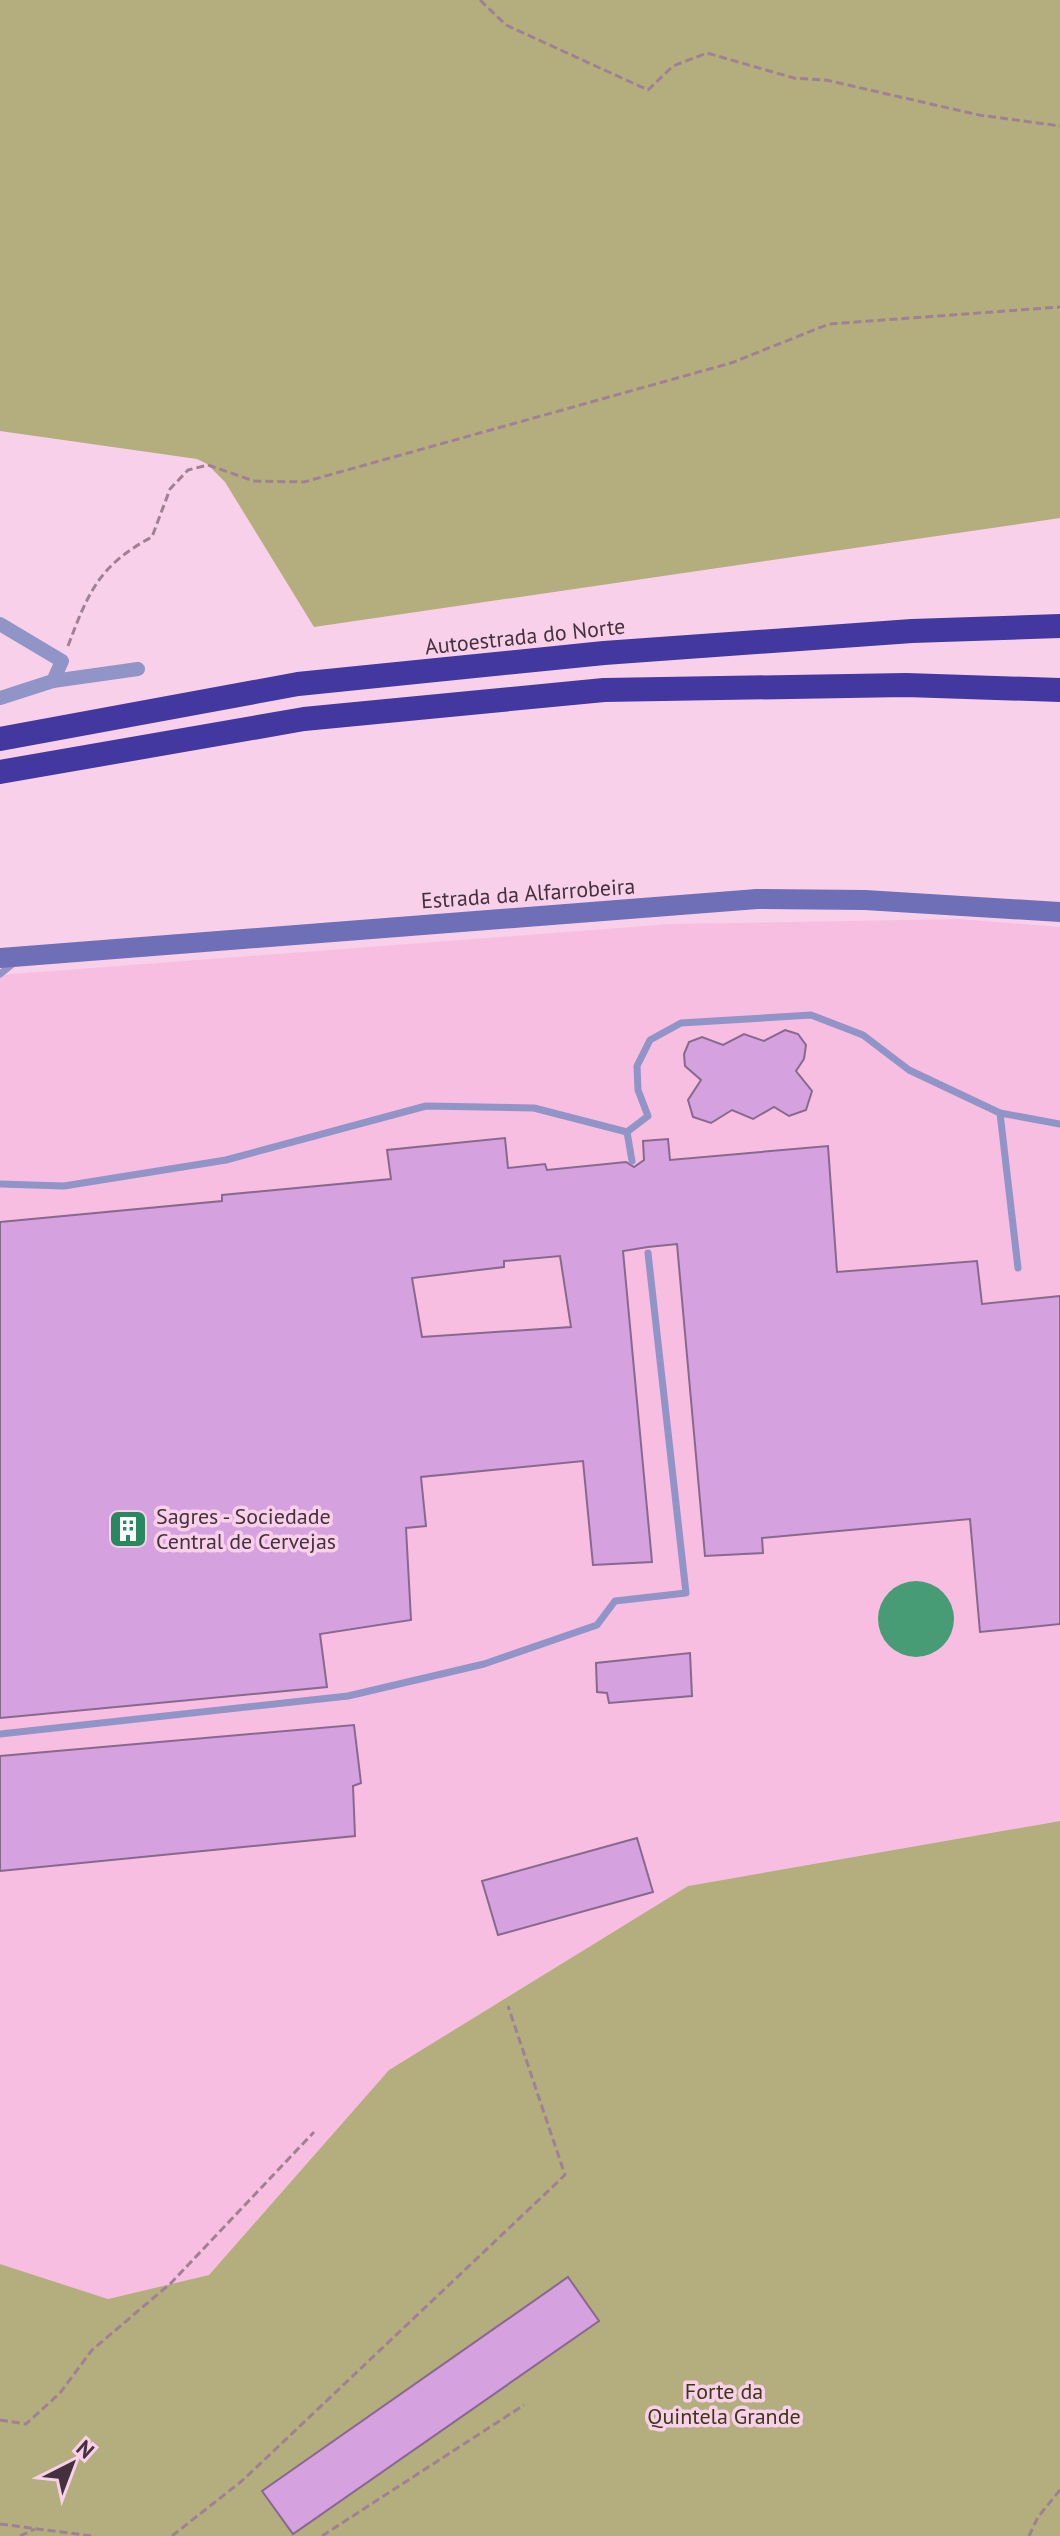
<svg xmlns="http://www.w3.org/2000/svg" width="1060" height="2536" font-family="'PT Sans',sans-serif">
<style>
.built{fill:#f7bee1}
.green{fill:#b4ae7e}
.water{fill:#489c75}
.building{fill:#d5a1de;stroke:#89688f;stroke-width:2;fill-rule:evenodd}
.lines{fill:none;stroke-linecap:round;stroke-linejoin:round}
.path{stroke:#a08194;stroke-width:3;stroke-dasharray:8 4;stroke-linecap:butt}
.service{stroke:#9194c6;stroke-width:7}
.minor{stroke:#9194c6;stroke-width:14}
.secondary{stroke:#6e6fb7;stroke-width:20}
.motorway{stroke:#4338a0;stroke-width:24}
.labels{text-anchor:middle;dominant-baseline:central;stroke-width:7;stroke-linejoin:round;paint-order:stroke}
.street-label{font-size:22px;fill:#44313d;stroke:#f9d0e9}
.poi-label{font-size:22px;fill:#44313d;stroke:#f9d0e9;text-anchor:start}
.park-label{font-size:22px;fill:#3c3714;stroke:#f9d0e9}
</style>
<rect width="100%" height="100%" fill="#f9d0e9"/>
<path class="built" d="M958,919L1060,927V1821L688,1886L389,2070L209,2275L108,2299L0,2264V975L671,924Z"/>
<g class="green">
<path d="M0,0H1060V518L314,627L225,482L207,464L197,459L0,431Z"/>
<path d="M1060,1821V2536H0V2264L108,2299L209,2275L389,2070L688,1886Z"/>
</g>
<circle class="water" cx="916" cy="1619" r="38"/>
<g class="building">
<path d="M785,1030L798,1034L806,1045L804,1059L796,1071L812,1091L806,1110L789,1116L774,1107L753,1119L732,1110L711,1123L693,1117L688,1100L701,1080L685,1066L684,1054L689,1042L702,1037L723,1045L744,1034L764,1041Z"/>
<path d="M505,1138L508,1168L545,1164L547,1170L626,1162L634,1167L644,1160L643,1141L668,1139L670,1160L828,1146L837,1272L977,1261L982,1304L1060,1296V1624L980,1632L970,1519L762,1538L763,1553L705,1556L677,1244L648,1247L623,1251L652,1562L593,1565L583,1461L421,1477L426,1526L406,1528L411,1620L320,1634L327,1687L0,1718V1222L222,1201V1195L391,1179L387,1150ZM560,1256L571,1327L422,1337L412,1278L504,1267V1261Z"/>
<path d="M690,1653L692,1696L609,1703L607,1693L597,1692L596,1663Z"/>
<path d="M354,1725L361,1783L353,1786L355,1836L0,1871V1756Z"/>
<path d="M637,1838L653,1892L498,1935L482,1881Z"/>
<path d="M568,2277L599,2321L293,2534L262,2491Z"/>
</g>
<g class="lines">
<g class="path">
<path d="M480,0L506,25L648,90L673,66L707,53L794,78L826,80L979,115L1060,126"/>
<path d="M68,646C88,593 99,565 152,537L170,489L188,470L208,465L254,481L304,482L731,363L829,324L1060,307"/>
<path d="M0,2420L26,2424L60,2393L92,2350L171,2283L314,2132"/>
<path d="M0,2524L92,2536"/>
<path d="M20,2536L35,2529"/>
<path d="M172,2536L243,2480L565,2175L508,2006"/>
<path d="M322,2536L524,2405"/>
<path d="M1029,2536L1038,2517L1060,2490"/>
</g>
<g class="service">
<path d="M0,974L15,962"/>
<path d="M1000,1113L1060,1124"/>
<path d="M627,1132L632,1161"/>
<path d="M0,1184L64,1186L226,1160L426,1106L534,1108L627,1132L648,1116L638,1090L637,1066L650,1040L681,1023L811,1015L863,1035L909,1070L1000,1113L1018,1268"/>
<path d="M0,1734L348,1696L484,1664L597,1625L615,1601L686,1593L648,1253"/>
</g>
<g class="minor">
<path d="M0,624L62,661L53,681"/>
<path d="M0,698L53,681L138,669"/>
</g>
<path class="secondary" d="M0,958L757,899L865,900L1060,912"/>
<g class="motorway">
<path d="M0,739L298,684L604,653L912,631L1060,626"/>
<path d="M0,772L304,719L604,690L906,685L1060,690"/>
</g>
</g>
<defs>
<symbol id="building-square" viewBox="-11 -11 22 22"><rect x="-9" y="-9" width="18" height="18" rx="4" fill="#288860" stroke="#f9d0e9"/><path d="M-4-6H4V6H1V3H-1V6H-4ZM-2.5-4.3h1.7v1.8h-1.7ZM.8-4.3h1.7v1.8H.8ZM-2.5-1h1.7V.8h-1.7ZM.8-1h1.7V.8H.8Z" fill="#fff"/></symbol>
</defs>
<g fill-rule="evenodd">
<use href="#building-square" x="106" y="1507" width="44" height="44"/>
</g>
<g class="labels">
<g class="street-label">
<text transform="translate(525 636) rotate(-6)">Autoestrada do Norte</text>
<text transform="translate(528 893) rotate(-4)">Estrada da Alfarrobeira</text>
</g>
<g class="poi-label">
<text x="156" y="1516">Sagres - Sociedade<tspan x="156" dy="25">Central de Cervejas</tspan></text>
</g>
<g class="park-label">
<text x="724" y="2391">Forte da<tspan x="724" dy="25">Quintela Grande</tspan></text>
</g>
</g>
<g transform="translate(72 2464) rotate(42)" stroke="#f9d0e9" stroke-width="6" paint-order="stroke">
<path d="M0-6L14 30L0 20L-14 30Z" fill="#44313d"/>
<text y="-12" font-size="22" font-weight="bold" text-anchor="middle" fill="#44313d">N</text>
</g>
</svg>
